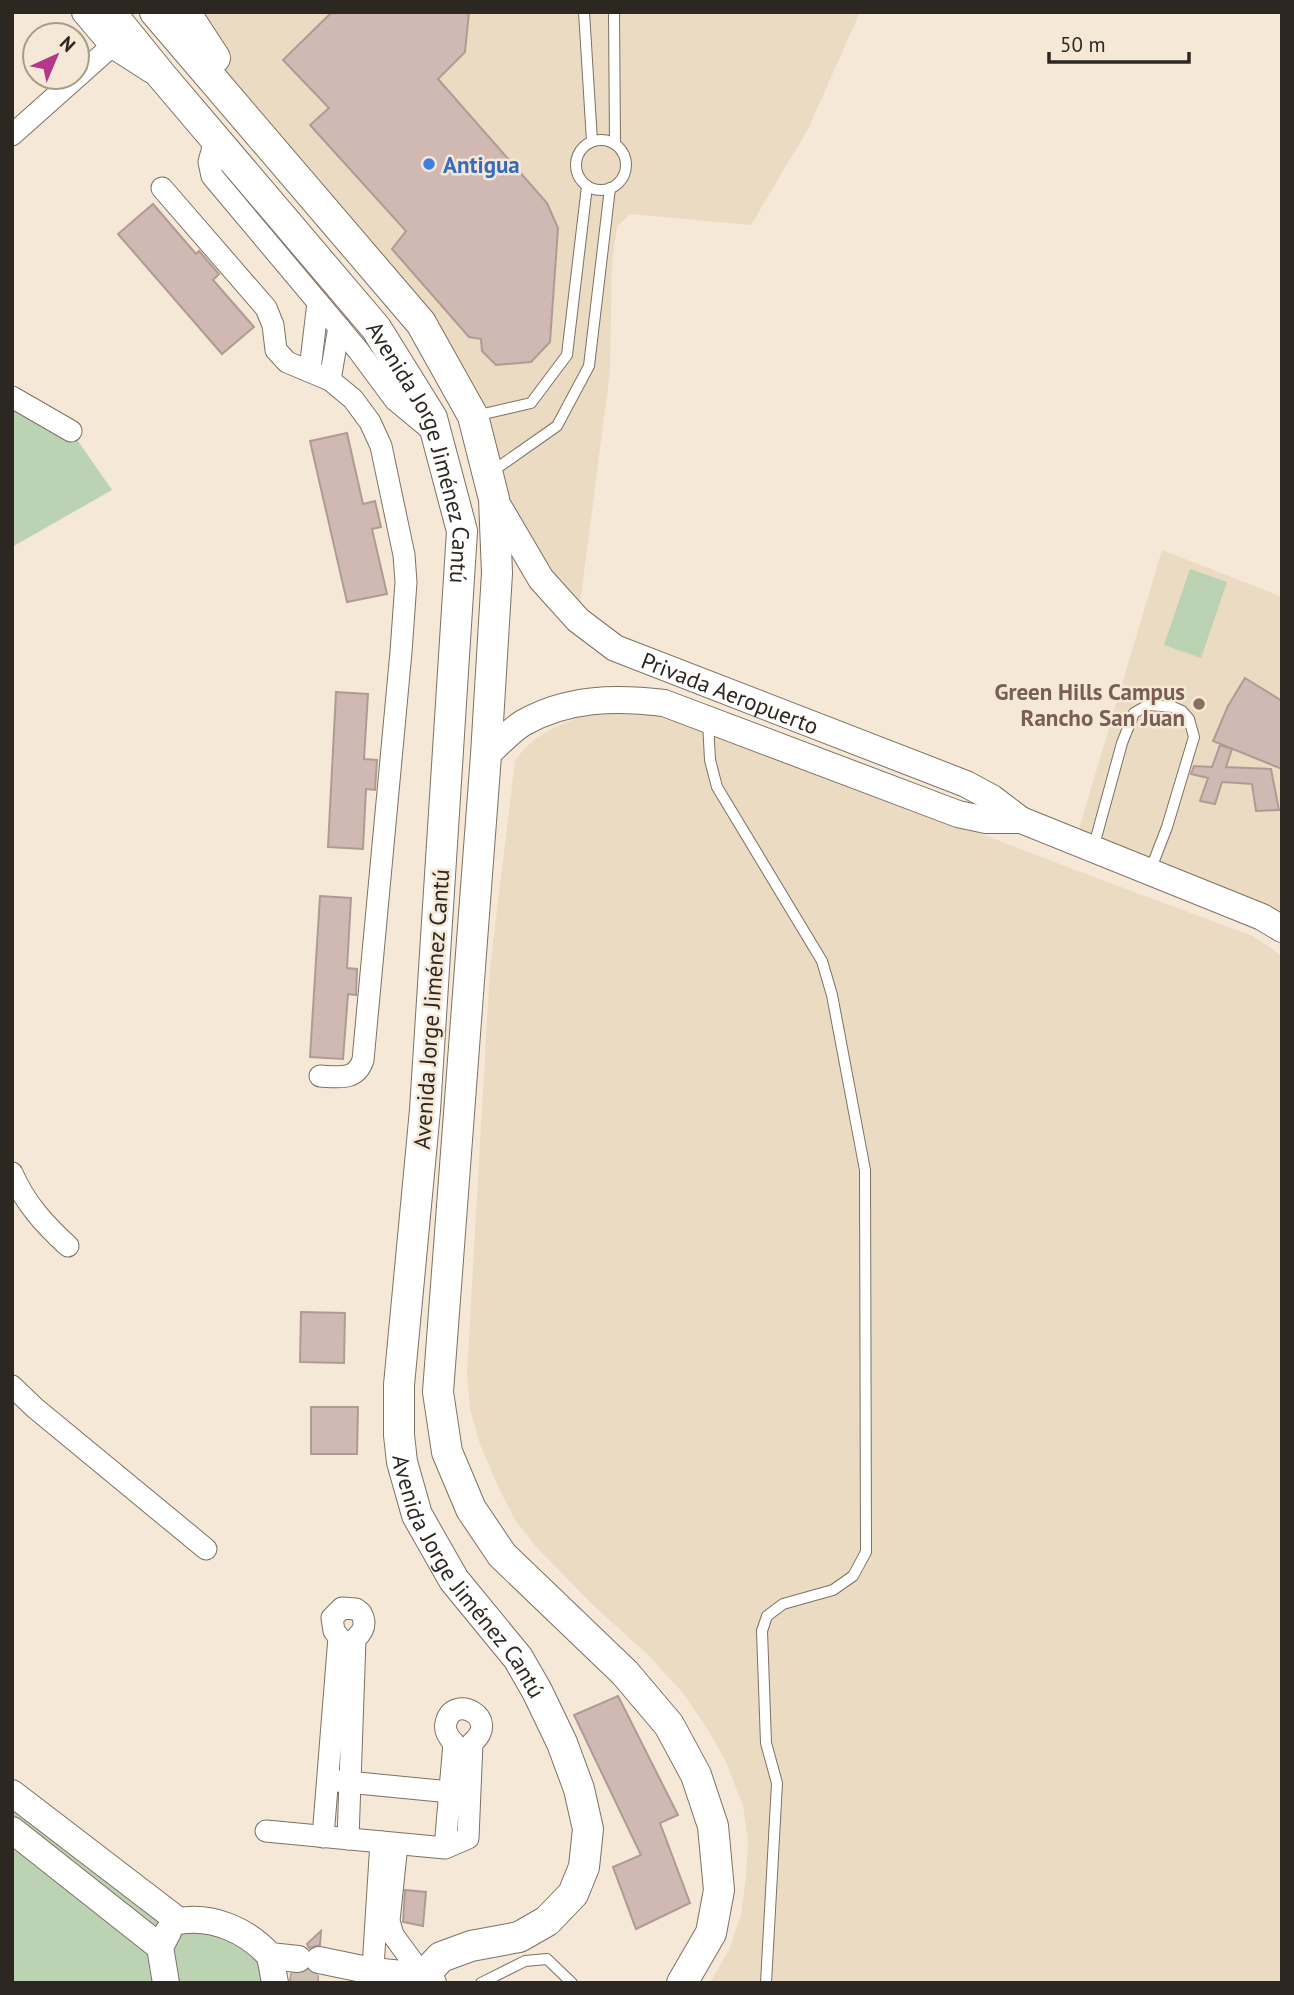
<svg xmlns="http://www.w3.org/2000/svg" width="1294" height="1995" font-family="'PT Sans',sans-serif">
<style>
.built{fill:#ebdbc3}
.green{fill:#bbd2b3}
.building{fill:#cfb9b2;stroke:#b09b94;stroke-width:2}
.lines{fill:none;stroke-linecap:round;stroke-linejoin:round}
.tertiary-tunnel{stroke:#cdc1b3;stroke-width:26;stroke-dasharray:26 13;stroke-linecap:butt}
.service-casing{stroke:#7c7162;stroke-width:12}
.minor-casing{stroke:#7c7162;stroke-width:23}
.tertiary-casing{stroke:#7c7162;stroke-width:28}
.secondary-casing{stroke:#7c7162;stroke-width:32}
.service{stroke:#fff;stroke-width:10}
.minor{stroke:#fff;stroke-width:21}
.tertiary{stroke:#fff;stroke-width:26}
.secondary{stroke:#fff;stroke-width:30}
.shop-dot{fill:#3f7fe0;stroke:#f5e8d7;stroke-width:2.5}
.education-dot{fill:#8d6e63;stroke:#f5e8d7;stroke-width:2.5}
.labels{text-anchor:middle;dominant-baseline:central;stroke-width:5;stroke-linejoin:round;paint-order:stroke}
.shop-label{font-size:23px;font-weight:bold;fill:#366cbe;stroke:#f5e8d7;text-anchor:start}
.street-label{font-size:23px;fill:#2c2721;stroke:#f5e8d7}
.education-label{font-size:23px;font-weight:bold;fill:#785e54;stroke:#f5e8d7;text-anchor:end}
</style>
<rect width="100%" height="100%" fill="#f5e8d7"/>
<g class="built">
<path d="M185,12H860L808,129L751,225L630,214L617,227L612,262L610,371L578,620L541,579L473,416L276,153Z"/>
<path d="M1162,550L1282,597V929L1076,839Z"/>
<path d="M612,712L652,714L708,729L1091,876L1253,936L1282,956V1983H710L729,1950L741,1914L746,1877L748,1841L743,1806L726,1762L708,1730L683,1693L648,1655L595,1607L538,1549L515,1520L499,1489L480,1444L470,1409L467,1373L490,968L515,761L524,749L536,738L554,728L576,718Z"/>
</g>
<g class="green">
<path d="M12,397L71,431L112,490L12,547Z"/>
<path d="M1190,569L1227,582L1201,658L1164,645Z"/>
<path d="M12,1793L179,1921L234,1928L275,1983H12V1850L51,1862L12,1830Z"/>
</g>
<g class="building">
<path d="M332,12H469L465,52L438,79L547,203L558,228L550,342L531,362L496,365L482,351L481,339L469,337L392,249L406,231L310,125L329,108L283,60Z"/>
<path d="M153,204L196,254L199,251L219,274L213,280L254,327L222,354L118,234Z"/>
<path d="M347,433L363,504L375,501L381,527L372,529L387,594L347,602L310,441Z"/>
<path d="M1245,678L1282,701V769L1213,741L1228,706Z"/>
<path d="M336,692L368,694L364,759L377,760L375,790L366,789L363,849L328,847Z"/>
<path d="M1220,745L1232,749L1226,767L1271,769L1279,810L1256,811L1252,784L1222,782L1215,804L1200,801L1208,778L1191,774L1194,766L1212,767Z"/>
<path d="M320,896L351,898L347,968L357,969L356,995L348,994L343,1059L310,1057Z"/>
<path d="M301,1312L345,1313L344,1363L300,1362Z"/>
<path d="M311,1407H358L357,1454H311Z"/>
<path d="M618,1696L678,1815L660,1823L690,1903L636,1929L613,1867L641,1855L574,1715Z"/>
<path d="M405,1890L426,1892L423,1926L403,1922Z"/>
<path d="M321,1931L320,1945L309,1948L307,1944Z"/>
<path d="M308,1971L318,1976V1983H290L291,1974Z"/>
</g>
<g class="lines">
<path class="tertiary-tunnel" d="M292,1970L318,1972"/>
<defs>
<g id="service">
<path d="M584,12L592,141"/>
<path d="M614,12L615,143"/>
<circle cx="601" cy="165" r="25"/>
<path d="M475,416L531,403L567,355L587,186"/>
<path d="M490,473L557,426L589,366L610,188"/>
<path d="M708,722L710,760L717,787L822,961L832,995L865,1170L866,1552L853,1576L833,1590L783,1604L767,1616L762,1631L766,1743L777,1783L766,1983"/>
<path d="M1093,849L1122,743L1134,713L1148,705L1173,707L1182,711L1189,719L1194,737L1167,827L1150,871"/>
<path d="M481,1983L525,1961L547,1959L572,1983"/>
</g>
<g id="minor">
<path d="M12,135L113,45"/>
<path d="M215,140L209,162L212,176L358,350L395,400L436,434"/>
<path d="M162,188L266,308L273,325L276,350L287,362L330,380L353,399L370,422L381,446L404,555L406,582L401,652L363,1060C356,1081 339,1077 320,1076"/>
<path d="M310,370L318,302"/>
<path d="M330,380L339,327"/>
<path d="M12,397L71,431"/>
<path d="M12,1173C25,1203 44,1224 68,1246"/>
<path d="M12,1386L35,1408L206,1549"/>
<path d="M337,1781L461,1793"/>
<path d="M266,1831L445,1848L468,1838L472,1743C502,1718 453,1692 446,1723C444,1731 448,1737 454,1743L445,1848"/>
<path d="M323,1837L339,1637L334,1631L332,1618L342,1608L356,1609L361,1613C367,1624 364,1631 355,1639L348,1839"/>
<path d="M397,1844L389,1921L393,1935L423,1976"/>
<path d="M372,1983L381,1842"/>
</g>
<g id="tertiary">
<path d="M85,12L113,45L152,70"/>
<path id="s1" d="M494,499L541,579L578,620L615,648L966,784L992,798L1021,820L1262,917L1282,929"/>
<path d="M486,755C498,745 510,731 523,723C567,698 615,697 664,703L958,814L986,820H1021"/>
<path d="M12,1793L179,1921C213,1915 248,1931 270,1956L298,1959"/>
<path d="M12,1830L160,1947"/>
<path d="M270,1956L275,1983"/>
<path d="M319,1960L372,1971L423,1976L433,1983"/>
<path d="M166,1983L160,1947L168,1932"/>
</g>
<g id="secondary">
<path id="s2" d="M110,12L161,75L376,328L432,418L462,531L425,1110L399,1385V1435L402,1462L417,1515L454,1580L518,1658L537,1691L562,1743L579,1789L588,1829L584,1867L573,1894L547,1921L519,1937L471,1946L441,1957L423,1976L422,1983"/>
<path d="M155,12L421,323L473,416L494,499L497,573L486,755L438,1392L447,1452L471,1509L502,1555L625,1673L669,1725L696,1775L713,1826L719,1890L711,1933L682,1983"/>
<path d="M185,12L215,58"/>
</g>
</defs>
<use href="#service" class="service-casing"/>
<use href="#minor" class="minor-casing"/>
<use href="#tertiary" class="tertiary-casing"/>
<use href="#secondary" class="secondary-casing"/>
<use href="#service" class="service"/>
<use href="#minor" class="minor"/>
<use href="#tertiary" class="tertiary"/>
<use href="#secondary" class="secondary"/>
</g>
<circle class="shop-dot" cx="429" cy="164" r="7"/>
<circle class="education-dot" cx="1199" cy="704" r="7"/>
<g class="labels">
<g class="shop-label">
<text x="443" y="164">Antigua</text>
</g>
<g class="street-label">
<text stroke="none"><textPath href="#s2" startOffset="548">Avenida Jorge Jiménez Cantú</textPath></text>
<text stroke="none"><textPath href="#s1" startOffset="318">Privada Aeropuerto</textPath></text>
<text transform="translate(431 1009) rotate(-86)">Avenida Jorge Jiménez Cantú</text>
<text stroke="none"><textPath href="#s2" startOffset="1703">Avenida Jorge Jiménez Cantú</textPath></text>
</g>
<g class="education-label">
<text x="1185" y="691">Green Hills Campus<tspan x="1185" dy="26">Rancho San Juan</tspan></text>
</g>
</g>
<rect width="1294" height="1995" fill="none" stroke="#2c2721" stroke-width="28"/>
<g transform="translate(56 56) rotate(44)"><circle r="33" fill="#f5e8d7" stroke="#a59b8e" stroke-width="2"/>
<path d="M0-5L12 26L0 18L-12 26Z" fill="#b53888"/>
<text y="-10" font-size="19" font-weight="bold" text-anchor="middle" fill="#2c2721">N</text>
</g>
<path d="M1049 52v10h140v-10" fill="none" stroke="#2c2721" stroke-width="3.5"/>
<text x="1060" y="52" font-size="21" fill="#2c2721" stroke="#f5e8d7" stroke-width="5" paint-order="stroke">50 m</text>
</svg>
